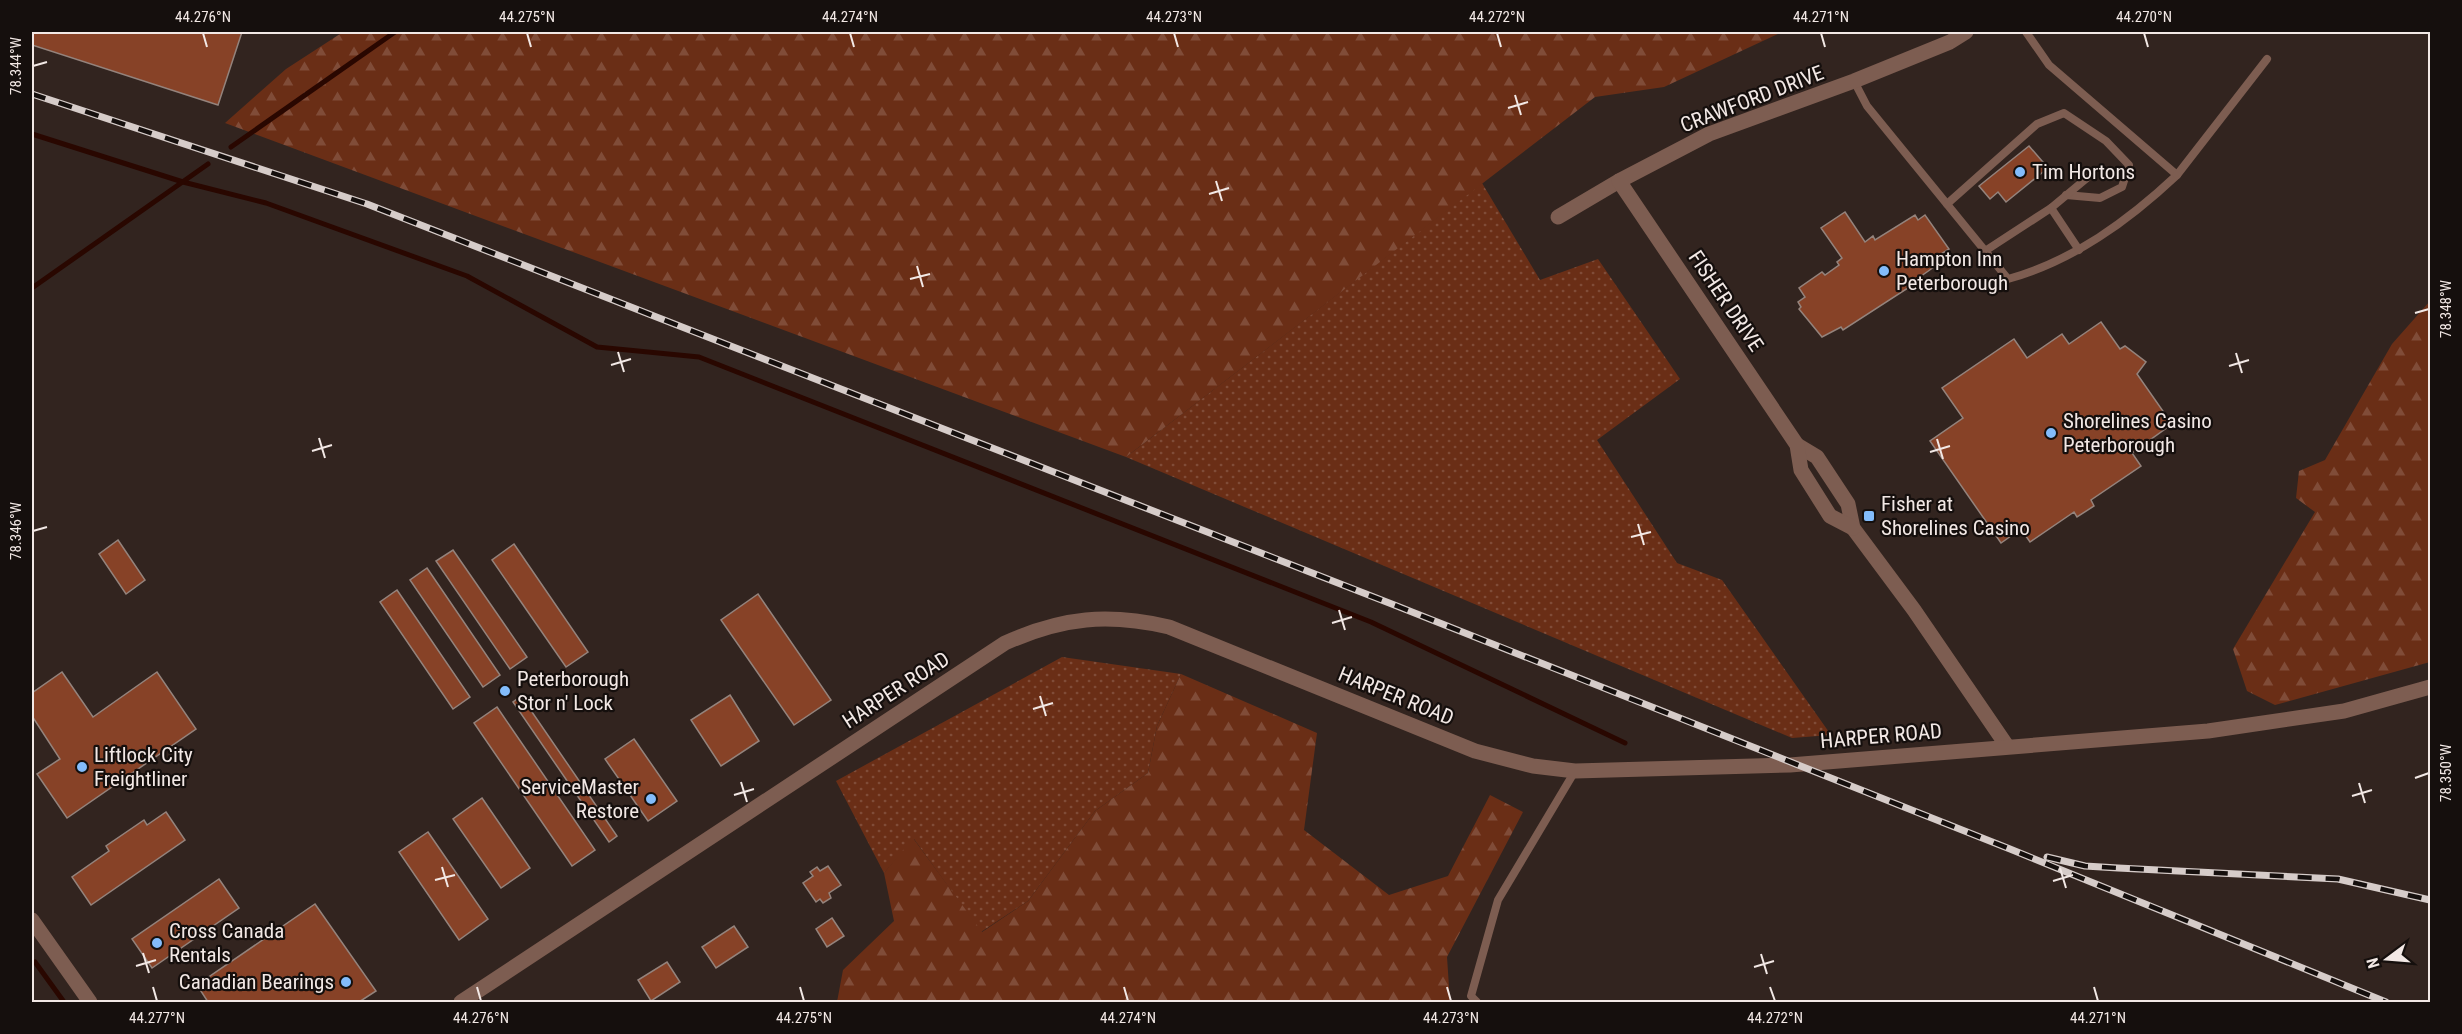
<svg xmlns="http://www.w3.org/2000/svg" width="2462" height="1034" font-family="'Roboto Condensed',sans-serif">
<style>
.grass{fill:url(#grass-dots)}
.forest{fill:url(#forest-firs)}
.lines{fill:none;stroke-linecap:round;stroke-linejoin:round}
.stream{stroke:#290700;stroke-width:5}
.building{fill:#874227;stroke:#94837c;stroke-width:1.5}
.service{stroke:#7d5d51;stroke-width:8}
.minor{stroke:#7d5d51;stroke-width:15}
.tertiary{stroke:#7d5d51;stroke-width:15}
.rail-casing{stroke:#d6ccc9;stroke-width:7}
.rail{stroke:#150f0d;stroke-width:4.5;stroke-dasharray:14;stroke-linecap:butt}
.ticks{fill:none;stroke:#f2e8e5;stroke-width:2}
.poi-dot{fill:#83bcfb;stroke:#150f0d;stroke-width:2}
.labels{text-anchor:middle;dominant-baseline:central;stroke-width:4.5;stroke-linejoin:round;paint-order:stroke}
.street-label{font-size:21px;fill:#f2e8e5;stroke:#150f0d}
.poi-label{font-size:21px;fill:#f2e8e5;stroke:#150f0d;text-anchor:start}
.neatline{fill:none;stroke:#f2e8e5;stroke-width:2}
.ticks-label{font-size:15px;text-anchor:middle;fill:#f2e8e5}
</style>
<defs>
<pattern id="grass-dots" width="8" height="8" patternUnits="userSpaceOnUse" patternTransform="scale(1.5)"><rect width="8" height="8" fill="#6a2e16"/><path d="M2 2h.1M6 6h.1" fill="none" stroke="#804c38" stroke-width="1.8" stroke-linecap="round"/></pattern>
<pattern id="forest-firs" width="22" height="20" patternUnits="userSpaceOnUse" patternTransform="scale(1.5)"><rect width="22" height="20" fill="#6a2e16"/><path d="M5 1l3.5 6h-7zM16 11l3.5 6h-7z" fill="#804c38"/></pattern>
</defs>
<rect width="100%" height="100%" fill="#32241f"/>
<g class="grass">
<path d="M1482,183L1540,280L1598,259L1680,379L1597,440L1677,563L1722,580L1831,735L1792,738L1126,457Z"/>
<path d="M1062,657L1181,674L1157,726L1148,773L1095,811L1028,901L981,932L914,839L884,873L836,781Z"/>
</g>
<g class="forest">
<path d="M343,32H1782L1664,87L1595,97L1126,457L225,123L286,69Z"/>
<path d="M2430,301V662L2275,705L2247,691L2233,649L2315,512L2296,498L2299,471L2325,460L2392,344Z"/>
<path d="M1181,674L1317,733L1304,830L1389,895L1448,876L1490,795L1523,812L1447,957L1450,1002H837L843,970L894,921L884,873L913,838L982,932L1028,901L1095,811L1148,773L1157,726Z"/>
</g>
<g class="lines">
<g class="stream">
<path d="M32,134L183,182L266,203L467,276L597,347L699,357L1371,622L1625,743"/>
<path d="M231,147L395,32"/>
<path d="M32,288L208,164"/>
<path d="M35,962L64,1002"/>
</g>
</g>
<g class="building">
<path d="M32,32H242L218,105L32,45Z"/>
<path d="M2029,146L2048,168L2006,202L1998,192L1990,199L1979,186Z"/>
<path d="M1845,212L1865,242L1873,236L1875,240L1915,215L1918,220L1925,215L1949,249L1941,254L1943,258L1932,265L1934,267L1907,286L1908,288L1843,330L1841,327L1822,337L1799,309L1801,307L1798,302L1805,297L1799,288L1822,272L1825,275L1839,265L1837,262L1842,258L1821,228Z"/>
<path d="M2101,322L2120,349L2125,346L2146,362L2137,374L2172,424L2132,453L2141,466L2091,500L2094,506L2077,517L2074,512L2030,542L2021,529L2001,543L1930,441L1963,418L1942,388L2014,339L2027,358L2062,334L2069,344Z"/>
<path d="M118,540L145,580L126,594L99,554Z"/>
<path d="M514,544L588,652L566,667L492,560Z"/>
<path d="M453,550L527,657L510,669L436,561Z"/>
<path d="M427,568L500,675L483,687L410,580Z"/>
<path d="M397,590L470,697L453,709L380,602Z"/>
<path d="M758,594L831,700L794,725L721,620Z"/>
<path d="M62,672L93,717L157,672L196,729L67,818L37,774L60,759L32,716V693Z"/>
<path d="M730,695L759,741L721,766L691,720Z"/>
<path d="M521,696L617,836L609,842L513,702Z"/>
<path d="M497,707L595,850L572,866L474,723Z"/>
<path d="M634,739L677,801L648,821L605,759Z"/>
<path d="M482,798L530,868L501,888L453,819Z"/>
<path d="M166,812L185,840L91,905L72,877L109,851L106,846L144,820L147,825Z"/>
<path d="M428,832L488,919L459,940L399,852Z"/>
<path d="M828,866L841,885L829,893L831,898L823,903L820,899L816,902L803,883L813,876L810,872L817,867L820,871Z"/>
<path d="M219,879L239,908L152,968L132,939Z"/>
<path d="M315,904L376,991L359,1002H208L197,985Z"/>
<path d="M832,918L844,936L827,947L816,929Z"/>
<path d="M734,926L748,947L716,968L702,947Z"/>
<path d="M667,962L680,982L651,1001L638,980Z"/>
</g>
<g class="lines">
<g class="service">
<path d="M1854,81L1867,106L2008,279C2073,261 2128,221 2177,175L2049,65L2026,32"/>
<path d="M2177,175L2267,59"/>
<path d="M1947,204L2037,124L2064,113L2106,141L2129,165L2122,187L2100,198L2066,195"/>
<path d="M2051,208L2079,250"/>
<path d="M1985,251L2051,208L2087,178"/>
<path d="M1477,1002L1471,996L1498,900L1575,771"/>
</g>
<path class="minor" d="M1558,217L1619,181"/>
<g class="tertiary">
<path d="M1797,445L1817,457L1848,504L1853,528L1914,610L2007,746"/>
<path d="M1853,528L1830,516L1801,470L1797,445L1619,181L1709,134L1854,81L1950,42L1966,32"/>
<path d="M32,920L90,1002"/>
<path d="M461,1002L1005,643C1063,617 1108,613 1169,627L1475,751L1533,766L1575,771L1790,765L2208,731L2344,711L2430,687"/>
</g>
<defs>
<g id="rail">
<path d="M32,94L367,204L1402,608L2010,849L2386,1002"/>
<path d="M2047,857L2085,866L2118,868L2338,879L2430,900"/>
</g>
</defs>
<use href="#rail" class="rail-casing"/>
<use href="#rail" class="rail"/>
</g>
<path class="ticks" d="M203,33L207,47M527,33L531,47M850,33L854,47M1174,33L1178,47M1497,33L1501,47M1821,33L1825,47M2144,33L2148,47M33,66L47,62M1515,95L1521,115M1508,108L1528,102M1216,181L1222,201M1209,194L1229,188M917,266L923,287M910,279L930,274M2415,313L2429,309M618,352L624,372M2236,353L2242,373M611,365L631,359M2229,366L2249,360M319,438L325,458M1937,439L1943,459M312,451L332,445M1930,452L1950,446M1638,524L1644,545M33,531L47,527M1631,537L1651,532M1339,610L1345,630M1332,623L1352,617M1040,696L1046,716M1033,709L1053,703M2415,778L2429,773M741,782L747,802M2359,783L2365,803M734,795L754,789M2352,796L2372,790M442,867L448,887M2060,868L2066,888M435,880L455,875M2053,881L2073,875M143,953L149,973M1761,954L1767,974M136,966L156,960M1754,967L1774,961M153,987L157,1001M477,987L481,1001M800,987L804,1001M1124,987L1128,1001M1447,987L1451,1001M1770,987L1775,1001M2094,987L2098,1001"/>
<g class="poi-dot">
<circle cx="2020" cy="172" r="6"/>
<circle cx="1884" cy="271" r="6"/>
<circle cx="2051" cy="433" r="6"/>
<rect x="1863" y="510" width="12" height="12" rx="3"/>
<circle cx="505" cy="691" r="6"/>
<circle cx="82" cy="767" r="6"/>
<circle cx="651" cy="799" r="6"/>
<circle cx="157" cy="943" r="6"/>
<circle cx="346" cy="982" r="6"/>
</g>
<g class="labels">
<g class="street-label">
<text transform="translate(1752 99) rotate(-21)">CRAWFORD DRIVE</text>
<text transform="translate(1726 301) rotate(56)">FISHER DRIVE</text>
<text transform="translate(896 690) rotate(-33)">HARPER ROAD</text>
<text transform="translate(1396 696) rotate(22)">HARPER ROAD</text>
<text transform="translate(1881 736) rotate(-5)">HARPER ROAD</text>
</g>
<g class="poi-label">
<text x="2032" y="172">Tim Hortons</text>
<text x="1896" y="259">Hampton Inn<tspan x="1896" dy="24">Peterborough</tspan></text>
<text x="2063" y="421">Shorelines Casino<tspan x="2063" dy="24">Peterborough</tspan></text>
<text x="1881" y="504">Fisher at<tspan x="1881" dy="24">Shorelines Casino</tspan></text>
<text x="517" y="679">Peterborough<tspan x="517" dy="24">Stor n' Lock</tspan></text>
<text x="94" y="755">Liftlock City<tspan x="94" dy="24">Freightliner</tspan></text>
<text x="639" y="787" text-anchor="end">ServiceMaster<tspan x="639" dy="24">Restore</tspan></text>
<text x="169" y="931">Cross Canada<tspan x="169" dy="24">Rentals</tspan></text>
<text x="334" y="982" text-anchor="end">Canadian Bearings</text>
</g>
</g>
<rect width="2462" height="1034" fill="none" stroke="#150f0d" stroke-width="66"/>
<g transform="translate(2387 959) rotate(254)" stroke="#150f0d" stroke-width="4.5" paint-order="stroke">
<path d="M0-4.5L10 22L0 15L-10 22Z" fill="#f2e8e5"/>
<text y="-9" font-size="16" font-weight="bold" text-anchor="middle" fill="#f2e8e5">N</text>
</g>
<rect x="33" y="33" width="2396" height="968" class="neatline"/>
<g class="ticks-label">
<text x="203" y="22">44.276°N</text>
<text x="527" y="22">44.275°N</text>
<text x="850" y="22">44.274°N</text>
<text x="1174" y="22">44.273°N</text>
<text x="1497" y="22">44.272°N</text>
<text x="1821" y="22">44.271°N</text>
<text x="2144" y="22">44.270°N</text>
<text transform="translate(16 66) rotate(-90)" y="5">78.344°W</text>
<text transform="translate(2446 309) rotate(-90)" y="5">78.348°W</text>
<text transform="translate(16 531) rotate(-90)" y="5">78.346°W</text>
<text transform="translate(2446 773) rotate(-90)" y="5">78.350°W</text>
<text x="157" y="1023">44.277°N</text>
<text x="481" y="1023">44.276°N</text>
<text x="804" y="1023">44.275°N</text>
<text x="1128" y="1023">44.274°N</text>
<text x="1451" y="1023">44.273°N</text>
<text x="1775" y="1023">44.272°N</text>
<text x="2098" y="1023">44.271°N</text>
</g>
</svg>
